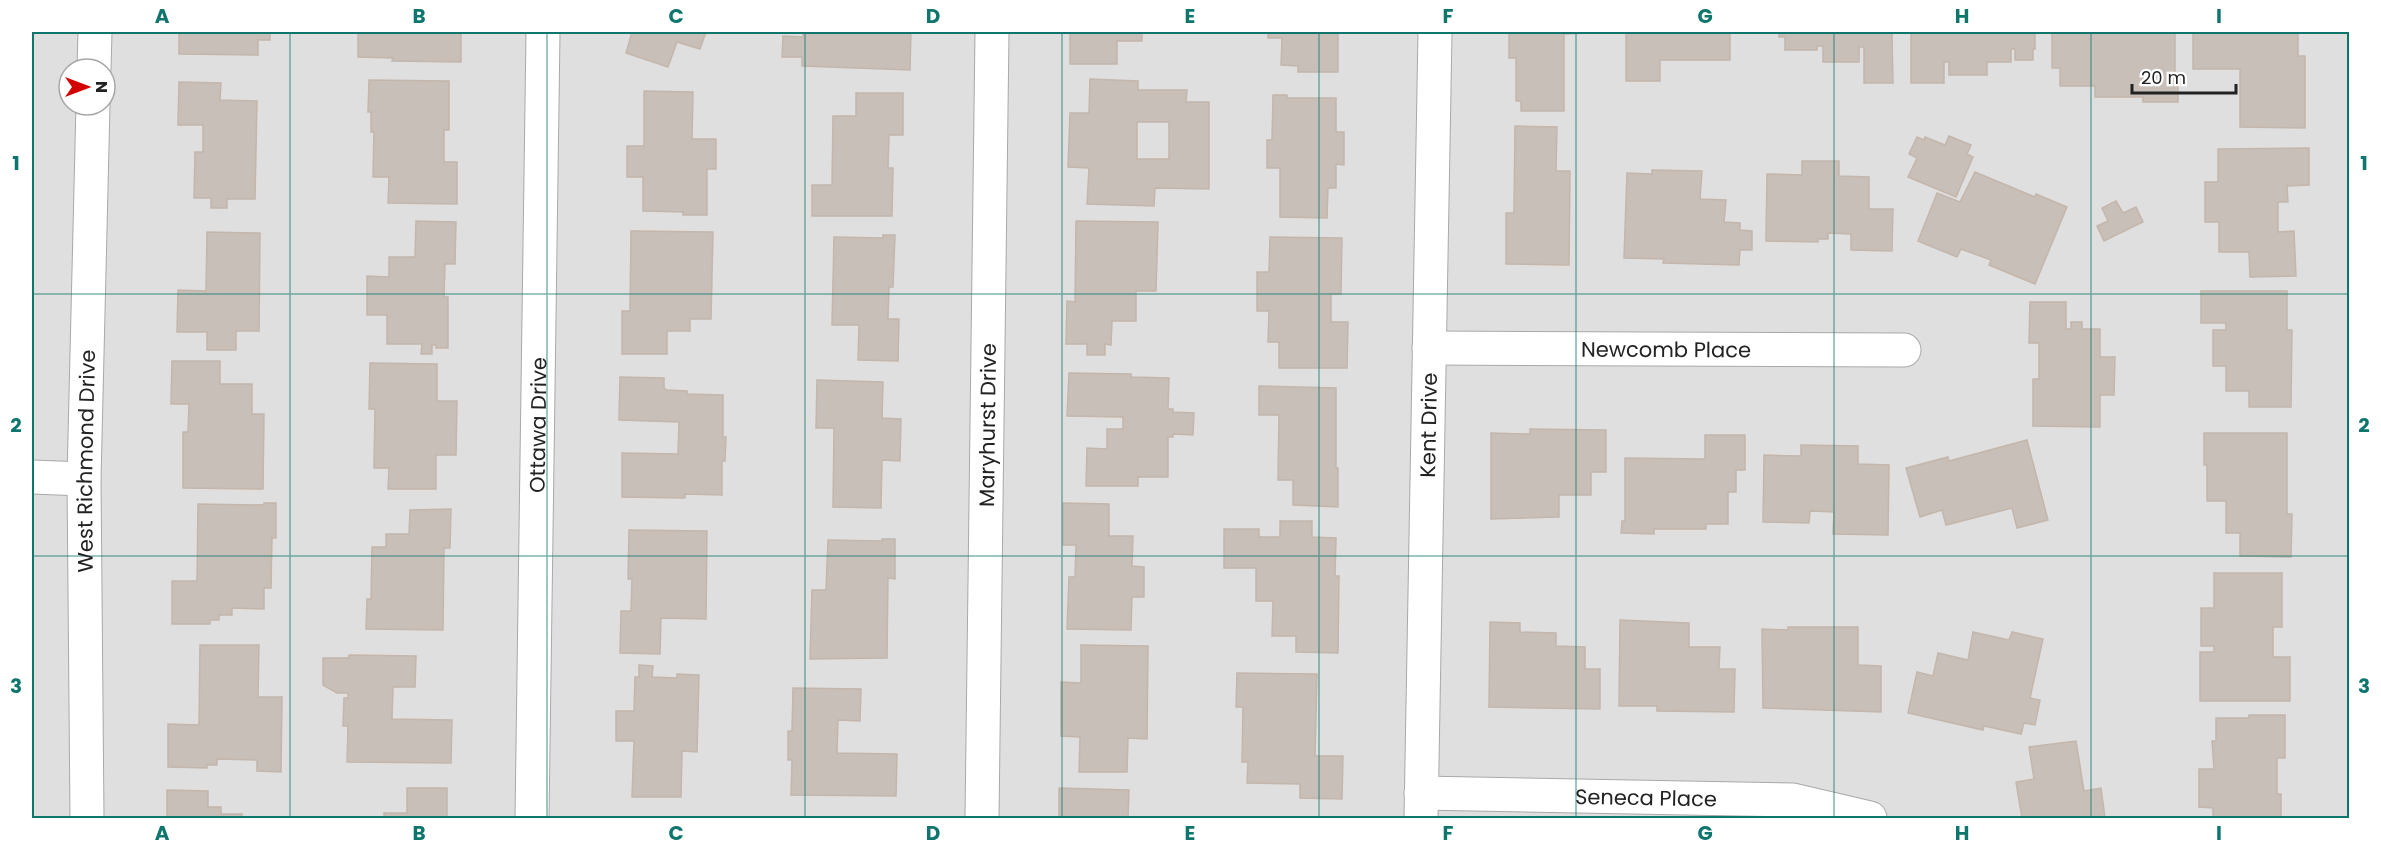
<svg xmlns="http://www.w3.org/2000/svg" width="2381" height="850" font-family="Poppins,sans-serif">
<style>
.residential{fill:#e0dfdf;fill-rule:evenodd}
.building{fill:#c7bfb8;stroke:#c4b6ab;stroke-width:1.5;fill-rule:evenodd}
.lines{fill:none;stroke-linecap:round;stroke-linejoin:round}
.street-casing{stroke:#a9a9a9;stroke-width:35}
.street{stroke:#fff;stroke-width:33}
.grid{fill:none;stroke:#0f766e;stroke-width:1.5;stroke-opacity:0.55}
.labels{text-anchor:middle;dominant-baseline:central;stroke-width:4.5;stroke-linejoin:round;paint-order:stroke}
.street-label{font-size:21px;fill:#222;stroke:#fff}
.neatline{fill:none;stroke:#0f766e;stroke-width:2}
.grid-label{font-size:20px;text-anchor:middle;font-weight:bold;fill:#0f766e}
</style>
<rect width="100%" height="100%" fill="#f2efe9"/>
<path class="residential" d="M32,32H2349V818H32ZM69,69H105V105H69Z"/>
<g class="building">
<path d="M179,32H270V40H258V55L179,54Z"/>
<path d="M358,32H461V62L392,61L393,58L358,57Z"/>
<path d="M632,32H706L700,49L677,42L668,67L626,53Z"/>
<path d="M803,32H911L910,70L802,66V57H782L783,36L803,37Z"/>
<path d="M1070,32H1142V41H1117V64H1070Z"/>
<path d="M1268,32H1338V72H1298V66L1281,65L1282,38H1268Z"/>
<path d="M1498,32H1616L1564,34V111H1521V101H1516V58H1509V32Z"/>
<path d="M1626,32H1730V60H1660V81H1626Z"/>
<path d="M1779,32H1892L1893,83H1864V47H1859V62H1823V46H1817V50H1785V37H1779Z"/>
<path d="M1911,32H2035V49H2033V60H2015V49H2011V62H1987V75H1949V62H1944V83H1911Z"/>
<path d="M2052,32H2175V86H2178V102H2143V97H2095V86H2060V68H2052Z"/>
<path d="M2193,32H2298V56H2305V128L2240,127V69H2193Z"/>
<path d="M1090,79L1138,81V90H1187L1186,102H1209V189L1155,188L1154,206L1087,204L1089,168L1068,167L1070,113H1089ZM1137,122H1169V159H1137Z"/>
<path d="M369,80L449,81V130H444V162H457V204L388,203L389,177H373L374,132H371V112H368Z"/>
<path d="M179,82L221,83L220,100L257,101L255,199H227V208H211V198H194L195,152H203V125H178Z"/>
<path d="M644,91L693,92L692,139H716V169H707V215H683V212L643,211V177H627V146H644Z"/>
<path d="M856,93H903V135H889L888,168H893L892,216H812V185H832L833,116H856Z"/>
<path d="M1273,95H1287V98H1336V132H1344V165L1336,164V188H1328L1327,218L1280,217V168H1267V140H1272Z"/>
<path d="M1515,126L1557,127L1556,171H1570L1569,265L1506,264V213H1514Z"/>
<path d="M1949,136L1971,145L1967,154L1973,157L1956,197L1908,177L1917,158L1909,154L1917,137L1924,140L1925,137L1945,145Z"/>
<path d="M2309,148V185L2287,186L2288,202H2278V232L2294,231L2296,276L2250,277L2249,252H2219V222H2205V182H2218V149Z"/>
<path d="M1802,161H1839V176L1869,177V209H1893L1892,251L1851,250V234L1828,233V239H1818V242L1766,241L1767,174L1802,175Z"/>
<path d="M1652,170L1702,171L1700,199L1726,200L1724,222L1740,223V230L1752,231V250H1740L1739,265L1663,263L1664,259L1624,258L1627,173L1652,174Z"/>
<path d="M1975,172L2035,197L2036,194L2067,207L2035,284L1989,265L1991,260L1961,249L1957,257L1918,241L1937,193L1960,202Z"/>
<path d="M2116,201L2123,213L2136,207L2143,222L2104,241L2097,226L2108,221L2102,208Z"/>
<path d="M416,221L456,222L455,264H445L444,297H448V348H436V345H432V354H421L422,344H387V315H367V276L389,277V257H415Z"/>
<path d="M1076,221L1158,222L1156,291H1136V321H1112L1111,345L1105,344V355H1087V344H1066L1067,301L1075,302Z"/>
<path d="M631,231L713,232L711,319H690V331H667V354H622V311H630Z"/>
<path d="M207,232L260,233L259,331H236V350H207V332H177L178,290L206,291Z"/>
<path d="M883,235H895L893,287H889L888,319H899L898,361L858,360L859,325H832L834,237L883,238Z"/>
<path d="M1270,237L1342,238L1341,294H1331V322H1348L1347,368H1279V342H1268L1269,311H1257V272H1269Z"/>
<path d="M2201,291H2287V330H2292L2291,407H2249V391H2226V366H2213V330H2226V323H2201Z"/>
<path d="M2030,302H2066V329H2071V322H2082V329H2100V357H2115L2114,395H2100V427L2033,426V379H2039V343H2029Z"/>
<path d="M172,361H220V384H252V414H264L263,489L183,488V432H188L189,404H171Z"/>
<path d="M370,363L437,364V401H457L456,455H436V489H388L389,468H374L375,409H369Z"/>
<path d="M1069,373L1131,374V377L1169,378L1168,409H1173V412L1194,413L1193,435L1173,434V437H1168V477H1138V486H1086L1087,448L1107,449V429H1123V417L1067,416Z"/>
<path d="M620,377L664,378V388L667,390L687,391V394L723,395V437H726L725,461H722V495L685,494V498L622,497V453L678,454L679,422L619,420Z"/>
<path d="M817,380L883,382L882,418L901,419L900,461L882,460L881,508L833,507L834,428H816Z"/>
<path d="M1259,386L1336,388V468H1338V507L1293,505V480H1278L1279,415H1259Z"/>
<path d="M1530,429L1606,430V472H1591V495H1559V517L1491,519V433L1530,434Z"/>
<path d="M2204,433H2287V514H2292L2291,557L2240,556V533H2226V501H2207V465H2204Z"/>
<path d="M1705,435H1745V470H1736V492H1728V524H1706V529H1654V534L1621,533L1622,521H1625V458L1705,459Z"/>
<path d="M2027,440L2048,520L2017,528L2012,508L1946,525L1942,510L1920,517L1906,468L1948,457L1949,461Z"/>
<path d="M1801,445L1858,446V464L1889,465L1888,535L1833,534L1834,512L1810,511L1809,523L1763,522L1764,455L1801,456Z"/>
<path d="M264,503H276V538H272L271,588H264V609L232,608V615H219V620H210V624H172V581H197L198,504L264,505Z"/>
<path d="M1063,503L1109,504V536H1133L1132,566L1144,567V597H1132L1131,630L1067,629L1069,577H1075L1076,545H1063Z"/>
<path d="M451,509L450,548H444L443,630L366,629L367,599H371L372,547H386V534H409L410,510Z"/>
<path d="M1280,521H1312V537L1336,538L1335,576H1339L1338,653L1296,652V636H1272L1273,601H1256V568H1224V529H1259V537H1280Z"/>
<path d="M629,530L707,531L706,619L661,618L660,654L620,653L621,611H631L632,579H628Z"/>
<path d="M882,539H895V579L888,578L887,658L810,659L812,590H826L828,540L882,541Z"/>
<path d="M2214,573H2282V627H2273V657H2290V701H2200V652H2214V646H2201V608H2214Z"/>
<path d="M1620,620L1689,623V647H1720L1719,669H1735L1734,712L1657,711V706H1619Z"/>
<path d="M1490,622L1520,623V632L1556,633V646L1585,647V669H1600V709L1489,707Z"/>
<path d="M1788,627H1858V665L1881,666V712L1763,708L1762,629L1788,630Z"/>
<path d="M1973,632L2009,640L2012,632L2043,639L2030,698L2040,700L2035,725L2024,723L2021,734L1984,726L1983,730L1908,713L1917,672L1933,676L1938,653L1968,660Z"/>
<path d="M200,645H259L258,697H282L281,772L257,771V760L217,759V765H207V768L168,767V724L199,725Z"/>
<path d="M1081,645L1148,646L1147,739L1128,738L1127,772H1079L1080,737L1061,736V682L1081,683Z"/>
<path d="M349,655L416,656L415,687H393L392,719L452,720L451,763L347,762L348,726H343L344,698H348V693H337L323,685V658H349Z"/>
<path d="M639,665L653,666L652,677L677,678V674L699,675L697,752L682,751L681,797H632L634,741H616V711H634L635,677H639Z"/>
<path d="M1237,673L1317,674L1315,756H1343L1342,799L1300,798V784L1247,783L1248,762H1242L1243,707H1236Z"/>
<path d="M793,688L861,689L860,721L838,720L837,753L897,754L896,796L791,795L792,760H788V731H792Z"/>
<path d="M2249,715H2285V758H2277V794H2281V818H2213V808L2199,807V769H2214L2212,741H2216V718H2249Z"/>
<path d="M2076,741L2084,791L2101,788L2105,818H2022L2016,782L2034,779L2029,747Z"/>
<path d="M407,788H447V818H384V813H407Z"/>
<path d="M1059,788L1129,790L1128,818H1059Z"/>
<path d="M167,790L208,791V807H221V814H242V818H167Z"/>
</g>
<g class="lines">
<defs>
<g id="street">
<path d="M94,69L95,32"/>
<path id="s1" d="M1429,348L1904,350"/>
<path d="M32,477L84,479"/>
<path id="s2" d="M1421,793L1793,800L1870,818"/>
<path id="s3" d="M87,818L84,479L93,105"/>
<path id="s4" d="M532,818L543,32"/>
<path id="s5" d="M982,818L992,32"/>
<path id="s6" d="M1421,818L1435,32"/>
</g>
</defs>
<use href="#street" class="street-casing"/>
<use href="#street" class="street"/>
</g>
<path class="grid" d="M290,32V818M547,32V818M805,32V818M1062,32V818M1319,32V818M1576,32V818M1834,32V818M2091,32V818M32,294H2350M32,556H2350"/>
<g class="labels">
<g class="street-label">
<text stroke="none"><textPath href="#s1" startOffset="237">Newcomb Place</textPath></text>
<text stroke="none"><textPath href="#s4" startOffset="393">Ottawa Drive</textPath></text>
<text stroke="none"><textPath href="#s5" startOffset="393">Maryhurst Drive</textPath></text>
<text stroke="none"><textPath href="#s6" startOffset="393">Kent Drive</textPath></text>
<text stroke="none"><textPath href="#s3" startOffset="357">West Richmond Drive</textPath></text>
<text stroke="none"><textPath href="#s2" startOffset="225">Seneca Place</textPath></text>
</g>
</g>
<rect width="2381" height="850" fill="none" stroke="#ffffff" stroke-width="66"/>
<g transform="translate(87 87) rotate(90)"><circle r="28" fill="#ffffff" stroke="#a7a7a7" stroke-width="1.5"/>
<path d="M0-4.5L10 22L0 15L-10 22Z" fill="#d40000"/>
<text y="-9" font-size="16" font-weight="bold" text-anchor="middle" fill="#222222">N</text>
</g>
<path d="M2132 84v9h104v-9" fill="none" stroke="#222222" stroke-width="3"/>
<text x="2141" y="84" font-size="18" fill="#222222" stroke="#ffffff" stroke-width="4.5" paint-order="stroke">20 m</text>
<rect x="33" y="33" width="2315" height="784" class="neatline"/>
<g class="grid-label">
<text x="162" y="23">A</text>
<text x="419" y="23">B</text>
<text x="676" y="23">C</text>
<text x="933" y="23">D</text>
<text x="1190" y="23">E</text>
<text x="1448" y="23">F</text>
<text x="1705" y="23">G</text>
<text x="1962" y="23">H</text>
<text x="2219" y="23">I</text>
<text x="16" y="170">1</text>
<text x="2364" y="170">1</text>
<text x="16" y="432">2</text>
<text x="2364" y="432">2</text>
<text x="16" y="693">3</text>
<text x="2364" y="693">3</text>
<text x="162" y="840">A</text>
<text x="419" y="840">B</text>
<text x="676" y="840">C</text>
<text x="933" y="840">D</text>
<text x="1190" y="840">E</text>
<text x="1448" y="840">F</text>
<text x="1705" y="840">G</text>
<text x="1962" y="840">H</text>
<text x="2219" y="840">I</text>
</g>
</svg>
